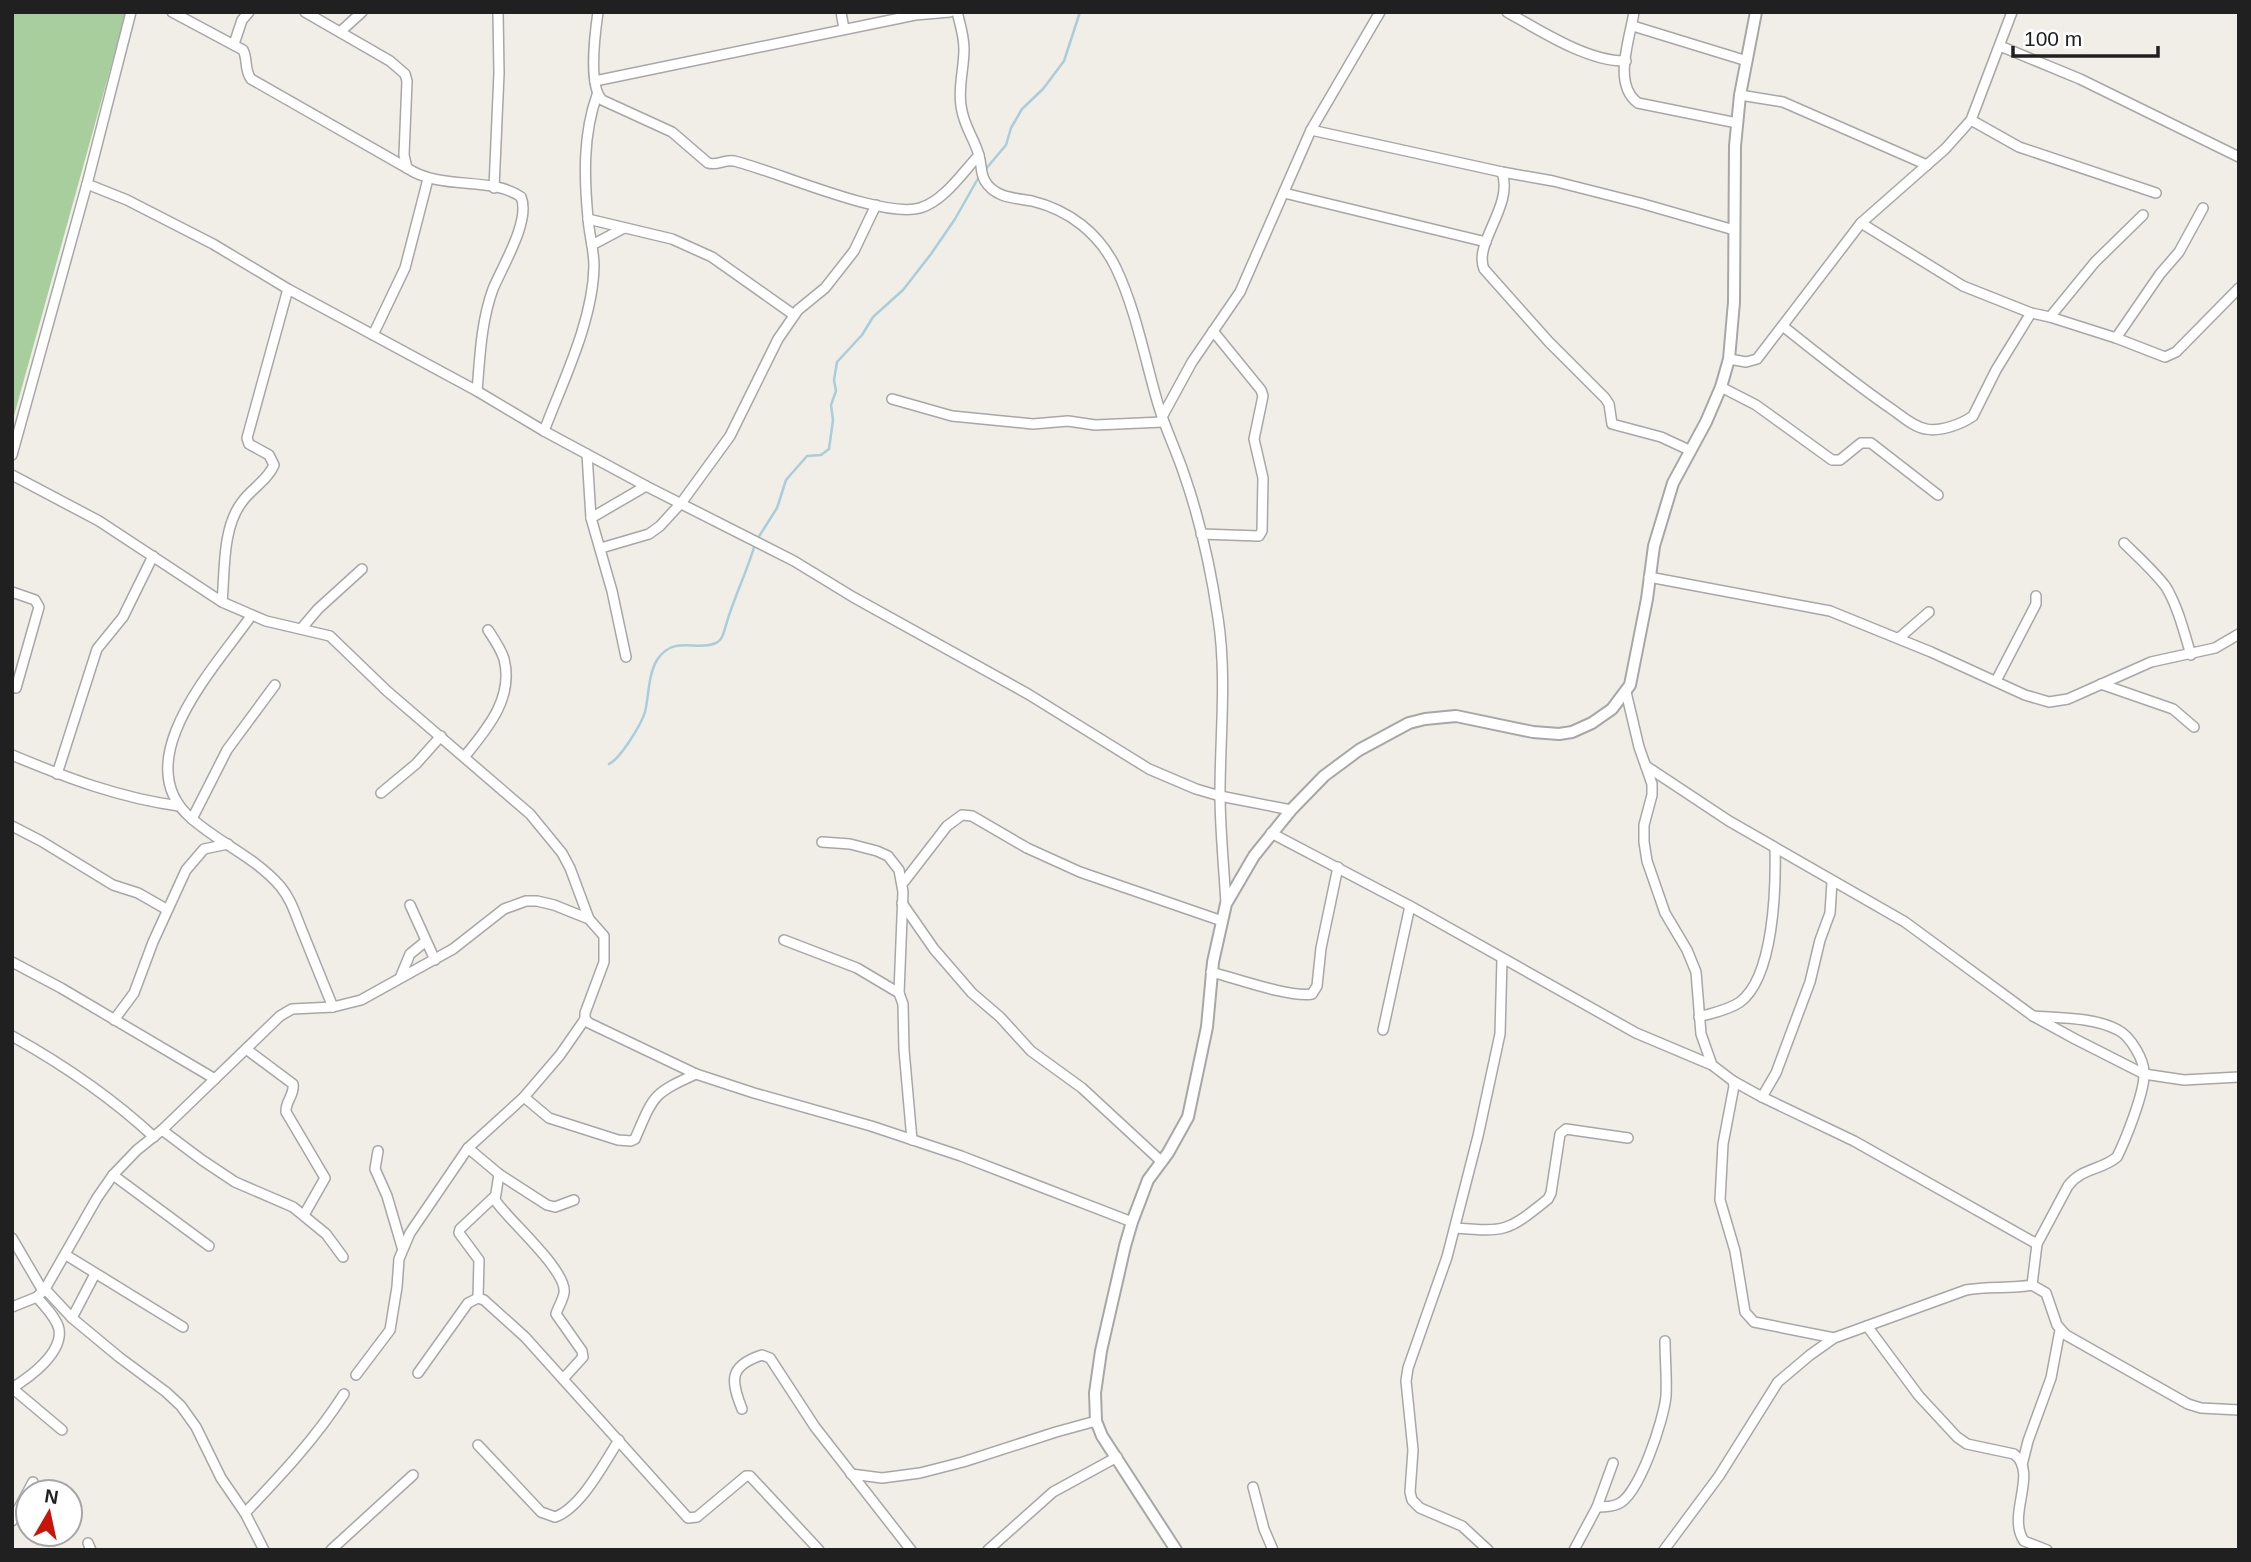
<svg xmlns="http://www.w3.org/2000/svg" width="2251" height="1562" font-family="Helvetica,sans-serif">
<style>
.forest{fill:#a9ce9e}
.lines{fill:none;stroke-linecap:round;stroke-linejoin:round}
.stream{stroke:#aacddc;stroke-width:2.5}
.minor-casing{stroke:#a7a7a7;stroke-width:12}
.tertiary-casing{stroke:#a7a7a7;stroke-width:14}
.minor{stroke:#fff;stroke-width:9}
.tertiary{stroke:#fff;stroke-width:10}
</style>
<rect width="100%" height="100%" fill="#f0eee7"/>
<path class="forest" d="M12,12H126L12,423Z"/>
<g class="lines">
<g class="stream">
<path d="M985,170L1006,145L1011,128L1022,109L1043,89L1064,61L1080,12"/>
<path d="M758,538L777,508L786,480L807,456L821,455L829,449L833,420L831,405L836,391L834,380L837,362L862,335L873,317L903,290L931,254L955,219L980,175"/>
<path d="M609,764C620,759 641,725 645,712C649,696 648,675 657,660C674,634 697,652 716,643C723,640 724,631 726,625C734,597 747,572 755,544"/>
</g>
<defs>
<g id="minor">
<path d="M172,12L243,50C248,59 244,70 251,79L407,168"/>
<path d="M305,12L390,61L405,74L407,81L404,155L407,168C441,191 492,176 521,197C531,220 502,267 493,289C481,322 480,356 477,391"/>
<path d="M598,12C595,33 588,85 602,100L672,132L708,163C718,166 724,159 734,161C776,171 883,219 920,208C944,201 963,172 979,155"/>
<path d="M841,12L844,29"/>
<path d="M957,12C960,24 964,36 964,49C964,69 958,86 961,106C964,128 975,139 979,156C982,165 980,172 985,181C995,198 1015,198 1032,201C1069,210 1099,233 1116,268C1136,310 1145,360 1158,404C1165,428 1176,450 1184,474C1200,520 1211,570 1218,618C1227,676 1220,735 1220,793C1220,830 1224,867 1226,904"/>
<path d="M1507,12C1539,30 1588,62 1626,61"/>
<path d="M1634,12C1630,39 1612,84 1638,103L1737,123"/>
<path d="M1633,26L1747,61"/>
<path d="M340,32L362,12"/>
<path d="M234,44L242,20L249,12"/>
<path d="M2000,46L2080,79L2239,157"/>
<path d="M595,81L915,15L950,12"/>
<path d="M1740,95L1783,102L1927,165"/>
<path d="M1971,120L2019,147L2156,193"/>
<path d="M1311,130L1502,172L1553,181L1640,203L1734,230"/>
<path d="M1502,172C1514,206 1473,243 1484,269L1549,342L1605,398L1609,404L1612,424L1661,437L1689,450"/>
<path d="M87,184L127,200L213,244L288,289L477,391L544,431L646,486L794,561L853,597L1028,694L1149,769L1196,789L1220,796L1291,810"/>
<path d="M494,188L499,73L498,12"/>
<path d="M1284,193L1486,242"/>
<path d="M588,219L672,239L712,257L794,315"/>
<path d="M1861,223L1963,286L2031,313L2050,317L2116,338L2165,357L2176,352L2239,288"/>
<path d="M592,245L624,228"/>
<path d="M2050,317L2095,262L2143,215"/>
<path d="M1784,327C1819,355 1855,384 1893,410C1903,417 1914,427 1926,429C1940,432 1962,424 1973,416L1996,370L2031,313"/>
<path d="M373,335L405,268L428,179"/>
<path d="M2116,338L2160,274L2179,252L2203,208"/>
<path d="M1729,359L1746,362L1757,359L1861,223L1945,149L1971,120L2012,12"/>
<path d="M1721,387L1756,405L1832,460H1840L1861,443H1871L1938,495"/>
<path d="M892,399L952,416L1033,424L1068,421L1095,425L1163,422"/>
<path d="M1162,417L1192,362L1240,292L1311,130L1380,12"/>
<path d="M544,431C563,381 593,321 594,266C594,250 589,234 588,218C584,177 583,134 597,95"/>
<path d="M587,454L591,518L612,591L626,657"/>
<path d="M12,455L87,184L131,12"/>
<path d="M12,475L99,521L222,602L266,621L330,636L387,691L530,814L562,853L570,868L589,919"/>
<path d="M591,518L646,486"/>
<path d="M1201,534L1259,536L1262,531L1263,478L1254,439L1263,396L1261,390L1213,331"/>
<path d="M2124,543C2138,557 2154,571 2166,587C2178,607 2184,632 2191,655"/>
<path d="M601,548L649,534L660,526L682,502L730,436L778,339L798,310L825,288L854,251L876,205"/>
<path d="M1649,577L1830,611L1931,652L2025,695L2049,702L2068,699L2151,662L2215,648L2239,634"/>
<path d="M12,592L35,600L39,607L16,688"/>
<path d="M222,602C225,571 222,528 242,502C251,489 268,480 274,465L269,455L249,444L247,438L288,289"/>
<path d="M251,616C217,665 125,761 191,818C219,843 255,857 280,886C292,900 296,917 303,933C313,958 323,983 333,1007"/>
<path d="M301,629L318,609L362,569"/>
<path d="M1899,638L1929,612"/>
<path d="M1996,681L2036,604V596"/>
<path d="M2101,684L2173,709L2194,727"/>
<path d="M1626,692L1639,747L1652,784V795L1644,825V842L1647,861L1665,913L1687,950L1696,972L1701,1034L1712,1065"/>
<path d="M12,755C67,778 120,798 179,806"/>
<path d="M465,756C487,729 514,698 504,659C501,649 494,639 488,630"/>
<path d="M1646,766L1729,821L1905,922L2033,1016L2075,1039L2144,1074L2184,1080L2239,1077"/>
<path d="M57,774L97,649L123,617L153,556"/>
<path d="M381,793L416,764L441,736"/>
<path d="M192,819L227,750L275,685"/>
<path d="M12,826L41,841L113,885L138,893L166,909"/>
<path d="M1271,833L1410,906L1636,1033L1712,1065L1733,1081L1734,1086L1723,1144L1720,1200L1735,1251L1745,1312L1754,1322L1834,1338"/>
<path d="M822,842L850,844L877,851L888,856L899,870L903,892L899,993"/>
<path d="M903,883L947,826L962,815L972,816L1027,848L1080,872L1222,921"/>
<path d="M902,903L934,949L972,993L1000,1017L1031,1051L1082,1088L1162,1162"/>
<path d="M410,905L435,960"/>
<path d="M784,940L857,968L899,993L903,1004L904,1050L912,1140"/>
<path d="M12,962L61,988L215,1079"/>
<path d="M1211,972C1235,978 1290,998 1312,994L1317,986L1321,948L1338,867"/>
<path d="M400,978L410,954L426,941"/>
<path d="M1699,1017C1712,1013 1729,1010 1740,1002C1774,977 1776,887 1775,848"/>
<path d="M114,1020L134,993L153,942L186,870L204,849L228,844"/>
<path d="M1383,1030L1410,906"/>
<path d="M12,1036C64,1065 111,1097 154,1137"/>
<path d="M246,1049L293,1084C295,1095 285,1101 286,1112L325,1178L304,1215"/>
<path d="M1733,1081L1762,1097L1854,1141L2037,1244"/>
<path d="M524,1097L549,1118L618,1140L631,1141L635,1139C654,1095 652,1094 696,1074"/>
<path d="M1762,1097L1776,1073L1810,982L1820,940L1830,913L1832,882"/>
<path d="M162,1130L202,1160L235,1182L293,1207L326,1234L343,1257"/>
<path d="M468,1148L499,1174L547,1205L555,1207L574,1200"/>
<path d="M378,1151L375,1169L387,1196L402,1247"/>
<path d="M499,1174L495,1200C508,1220 568,1271 564,1293C563,1300 558,1307 556,1314L582,1351L583,1357L563,1379"/>
<path d="M113,1175L209,1246"/>
<path d="M1455,1228C1506,1232 1507,1232 1548,1199L1551,1193L1560,1134L1566,1129L1628,1138"/>
<path d="M12,1238L43,1291"/>
<path d="M66,1255L183,1327"/>
<path d="M2032,1285L2046,1293L2057,1325L2066,1335L2188,1404L2201,1408L2239,1410"/>
<path d="M45,1289L72,1318L119,1357L166,1392L181,1406L196,1427L221,1478L245,1513L264,1550"/>
<path d="M37,1297C44,1306 56,1317 59,1329C63,1353 30,1377 12,1388L62,1430"/>
<path d="M478,1298L479,1260L459,1233L460,1229L494,1197"/>
<path d="M12,1307L37,1297L45,1289L97,1198L113,1175L137,1150L162,1130L280,1016L292,1009L333,1007L361,1000L453,949L504,909L526,901H537L554,905L589,919L604,936V962L585,1013V1019L589,1023L696,1074L754,1093L871,1126L961,1156L1132,1222"/>
<path d="M72,1318L95,1274"/>
<path d="M1867,1326L1919,1396L1957,1437L1967,1444L2014,1454C2039,1473 2006,1515 2024,1541L2047,1550"/>
<path d="M418,1373L468,1303L478,1298L484,1300L525,1337L688,1518L697,1517L746,1476H750L819,1550"/>
<path d="M356,1375L390,1330L397,1287L399,1259L410,1233L468,1148L524,1097L560,1055L585,1019"/>
<path d="M742,1409C731,1381 728,1366 762,1355L770,1358L815,1427L911,1550"/>
<path d="M478,1445L541,1512L555,1517C581,1508 604,1463 619,1440"/>
<path d="M2022,1465L2028,1441L2051,1378L2060,1330"/>
<path d="M851,1474L882,1478L920,1473L963,1462L1056,1432L1096,1421"/>
<path d="M1253,1487L1264,1529L1273,1550"/>
<path d="M1597,1507C1604,1507 1612,1507 1618,1504C1639,1496 1664,1419 1666,1396C1667,1378 1665,1359 1665,1341"/>
<path d="M245,1513C281,1475 316,1438 344,1394"/>
<path d="M12,1521L33,1482"/>
<path d="M88,1543L91,1550"/>
<path d="M331,1550L413,1475"/>
<path d="M988,1550L1053,1492L1117,1457"/>
<path d="M1488,1550L1462,1526L1420,1508L1412,1500L1410,1492L1413,1450L1406,1381L1408,1368L1447,1257L1478,1136L1500,1034L1502,959"/>
<path d="M1574,1550L1597,1507L1613,1463"/>
<path d="M1664,1550L1719,1476L1778,1382L1810,1355L1834,1338L1966,1290C1988,1286 2010,1289 2032,1285L2037,1244L2068,1186C2081,1168 2102,1170 2117,1157C2126,1139 2144,1093 2144,1075C2145,1060 2130,1036 2118,1030C2094,1017 2060,1018 2033,1016"/>
</g>
<path id="tertiary" d="M1176,1550L1102,1436L1096,1421L1095,1393L1101,1351L1125,1246L1132,1222L1148,1180L1168,1153L1188,1117L1207,1027L1213,962L1226,904L1254,856L1291,810L1324,776L1359,750L1409,723L1425,719L1456,716L1533,732L1559,734L1572,732L1592,723L1612,709L1630,685L1647,599L1654,546L1673,483L1706,422L1721,387L1729,359L1734,302L1735,146L1740,95L1756,12"/>
</defs>
<use href="#minor" class="minor-casing"/>
<use href="#tertiary" class="tertiary-casing"/>
<use href="#minor" class="minor"/>
<use href="#tertiary" class="tertiary"/>
</g>
<rect width="2251" height="1562" fill="none" stroke="#202020" stroke-width="28"/>
<g transform="translate(49 1513) rotate(9)"><circle r="33" fill="#ffffff" stroke="#a6a6a6" stroke-width="2"/>
<path d="M0-5L12 26L0 18L-12 26Z" fill="#c71509"/>
<text y="-10" font-size="19" font-weight="bold" text-anchor="middle" fill="#202020">N</text>
</g>
<path d="M2013 46v10h145v-10" fill="none" stroke="#202020" stroke-width="3.5"/>
<text x="2024" y="46" font-size="21" fill="#202020" stroke="#ffffff" stroke-width="5" paint-order="stroke">100 m</text>
</svg>
